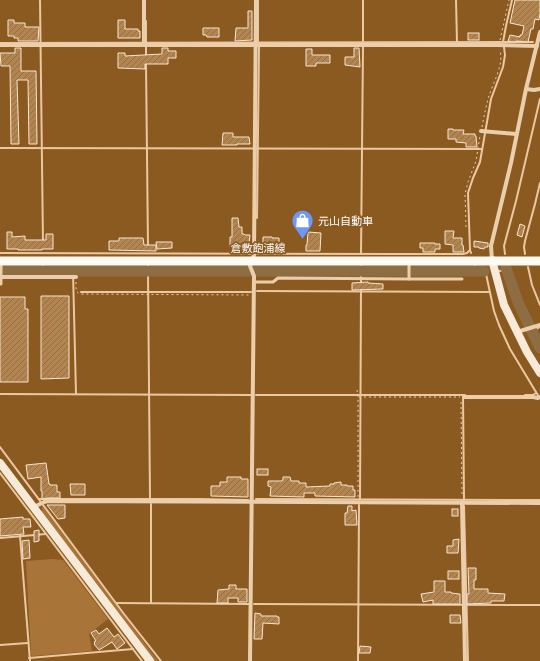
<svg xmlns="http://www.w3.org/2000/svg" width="540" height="661" font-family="Roboto,'Noto Sans JP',sans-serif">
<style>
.grass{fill:#a97437}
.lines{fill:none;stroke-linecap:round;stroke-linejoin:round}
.stream{stroke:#ecc8a0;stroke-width:2}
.river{stroke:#8f6d43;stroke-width:11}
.building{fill:url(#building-hatch);stroke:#f8e6d1}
.path{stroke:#ebceac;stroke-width:1;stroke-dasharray:2 3;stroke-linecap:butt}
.lane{stroke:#ebceac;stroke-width:3}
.street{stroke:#ebceac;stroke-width:4}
.secondary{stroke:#f8ead8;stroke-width:8}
.primary{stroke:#fef9f1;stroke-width:9}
.labels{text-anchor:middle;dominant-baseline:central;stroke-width:3.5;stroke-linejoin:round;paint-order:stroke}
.poi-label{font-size:11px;fill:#fff;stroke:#8a5a20;text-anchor:start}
.street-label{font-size:11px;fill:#fff;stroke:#8a5a20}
</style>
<defs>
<pattern id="building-hatch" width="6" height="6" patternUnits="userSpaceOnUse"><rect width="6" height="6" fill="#b3844d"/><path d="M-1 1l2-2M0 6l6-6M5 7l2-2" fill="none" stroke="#8f704d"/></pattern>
</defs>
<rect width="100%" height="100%" fill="#8a5a20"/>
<g class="grass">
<path d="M42,506L158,661H153L42,513Z"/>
<path d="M52,559L63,560L108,619L89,634L92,651L32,656L31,654L26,561Z"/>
</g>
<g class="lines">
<g class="stream">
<path d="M40,0L43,243"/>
<path d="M456,0L457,42"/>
<path d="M146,21V57"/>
<path d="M258,42V0"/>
<path d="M503,42L506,26L512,0"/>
<path d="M0,43L533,42"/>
<path d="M363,43V0"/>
<path d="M146,63L148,247"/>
<path d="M0,148L482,149"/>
<path d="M257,218L259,46"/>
<path d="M0,253L398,254H463L467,253L470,250"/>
<path d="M471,253L470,250L468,193L473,178L480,162L491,99L503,67L505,55L504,47"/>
<path d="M361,254L363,47"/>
<path d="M505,254L504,246L516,201L540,99"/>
<path d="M525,254L524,247L525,241L535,204L540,183"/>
<path d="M475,264L476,271"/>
<path d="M361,266V284"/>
<path d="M528,267L532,285L540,305"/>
<path d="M484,271L486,274L494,311L499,325L510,349L539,397"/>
<path d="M499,271L507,270"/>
<path d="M43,272V264"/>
<path d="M73,272L76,394"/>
<path d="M148,272L150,499"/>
<path d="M148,272V264"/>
<path d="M257,291L489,292"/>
<path d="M81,292H251"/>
<path d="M532,331L540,327"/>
<path d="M0,394L251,395"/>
<path d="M256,395H465"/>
<path d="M525,395H533L536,393"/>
<path d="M463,396L464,500"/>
<path d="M0,447L124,614L161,661"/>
<path d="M0,473L142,661"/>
<path d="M39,499H199L248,500"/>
<path d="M256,499L540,500"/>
<path d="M360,499L361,288"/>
<path d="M151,504V603"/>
<path d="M464,506L468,661"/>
<path d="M20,536L30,661"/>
<path d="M0,538L46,534"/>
<path d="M116,603L249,604"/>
<path d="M254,604L540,605"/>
<path d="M0,645L28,643"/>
<path d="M29,658L133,649"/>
<path d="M358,661L359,505"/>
</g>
<g class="river">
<path d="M506,268L518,302L540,348"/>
<path d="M0,271H484"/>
</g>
</g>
<g class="building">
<path d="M515,0H540V13L539,20L535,19L533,29H531L528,42L517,41L514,42L508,41L510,35L520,37V35H522L524,26L510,23Z"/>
<path d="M248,11H252V40L235,41L236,28H248Z"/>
<path d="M8,20H14V23H25V27H39L38,41H18V38H14V36H8Z"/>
<path d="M118,20H125V29H138V31H140V38H118Z"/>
<path d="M203,28H219V37H207L206,35H203Z"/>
<rect x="468" y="33" width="11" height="7"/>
<path d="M15,48H21V71H36L37,144H29L28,80H17L19,144H11L10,66H1L0,53H15Z"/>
<path d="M162,48H168V51H176V58H168V64H145V69L118,68V53H125V56L162,54Z"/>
<path d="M354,48H359L360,67L345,65V57H354Z"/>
<path d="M306,49H312V55H330V63H316V66H306Z"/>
<path d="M448,129H453V130H464L463,134H475V136H476L477,147H466V143L456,142V139H448Z"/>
<path d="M223,133H233V137H249L250,144H237V145H222Z"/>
<path d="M232,218H238L239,227H242V234H244L245,235H250L249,244H251V250H237V247H230V237H232Z"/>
<path d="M520,224L525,226L522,237L517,235Z"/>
<path d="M445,231H454L453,238H462V245H463L464,252H453V245L445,244Z"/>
<path d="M7,232H12V237L25,236V240H46V234H53V249H42V250H18V249H7Z"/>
<path d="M308,232L321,233L320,251H306V245H307Z"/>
<path d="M263,237H272V238H279V251H267V247L263,248Z"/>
<path d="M119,238H143L144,245H156V251L109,250V241H119Z"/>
<path d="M474,241L488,243V247H485L484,249L479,248V247H474Z"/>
<path d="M156,242H172V248L157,249Z"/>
<path d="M420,243H435V244H440V249H435V252H423V248H420Z"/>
<path d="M368,282V283L383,284V289L352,290V283Z"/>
<path d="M41,296H69V378L41,379Z"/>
<path d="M0,297H25V309H28V382H0Z"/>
<path d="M46,463L49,484H50V485H57V492H60V498H48L42,499V491H41V477L28,479L26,465Z"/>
<rect x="257" y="469" width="11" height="6"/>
<path d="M227,477H241V479H248V497L211,496V486H220V482H227Z"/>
<path d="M283,477H290L291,481H299V483H306V487L330,486V484H334V483L341,482V485H347V486H353V490H355V497L315,496V493H304V497L270,496L271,487L268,486V481H281L283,480Z"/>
<path d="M70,484H85V495H71Z"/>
<path d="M47,505H65V518L58,519Z"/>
<path d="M348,506H352V511L356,510L357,525H345V513H347Z"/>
<rect x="452" y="509" width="6" height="7"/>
<path d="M23,517V519H30L31,527H23L24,534L0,536V519Z"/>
<path d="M39,530V541L34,542V531Z"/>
<path d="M459,539L458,553H447V546H453V540Z"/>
<path d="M29,540L30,558L23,559L22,541Z"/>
<path d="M468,568H476V580H474V589H488V593L505,594L504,601H491V603L467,604V594H469Z"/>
<rect x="448" y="571" width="11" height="8"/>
<path d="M434,581H445V592H451V593L460,594V604H433V600L423,602L421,594L434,592Z"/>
<path d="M229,585H236V589H247V602H238V598H228V603H217L218,590L229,589Z"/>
<path d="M255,613L261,614V616H277V617H279V624L263,623L262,639H254Z"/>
<path d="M450,615H460L461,623H450Z"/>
<path d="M107,628L114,637L118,634L125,643L117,649L112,642L99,650L94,644L95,643L94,642L96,641L91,633L96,630L99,634Z"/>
<path d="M360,646L371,647L370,653H359Z"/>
</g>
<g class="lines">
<g class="path">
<path d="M500,40L509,0"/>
<path d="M482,127C484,116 486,106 489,96C493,83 504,64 500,51"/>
<path d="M466,227L465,194L468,182L476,161L480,136"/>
<path d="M76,282C76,288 75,293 81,294L249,295"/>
<path d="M357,390L358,396V497"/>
<path d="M359,397H460"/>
<path d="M461,402L462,497"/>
</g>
<g class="lane">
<path d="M409,279H462"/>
<path d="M254,282H273L278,278L409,279V263"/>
<path d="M1,284V262"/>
</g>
<g class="street">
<path d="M144,0V45"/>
<path d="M0,45H497L537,46"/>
<path d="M526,89L534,90L540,89"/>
<path d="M481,131L516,134"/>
<path d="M492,260L491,246L511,163L526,89L540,32"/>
<path d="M0,277H76"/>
<path d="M517,332L540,325"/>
<path d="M464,397H533L538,398L540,397"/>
<path d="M462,502L465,661"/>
<path d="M34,507L44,502L48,501L540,503"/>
<path d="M250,661L254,276L250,266L254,255L256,0"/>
</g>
<g class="secondary">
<path d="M492,260L504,305L527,352L540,373"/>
<path d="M0,463L150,661"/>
</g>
<path class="primary" d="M0,261H540"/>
</g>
<defs>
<symbol id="shop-pin" viewBox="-11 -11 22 30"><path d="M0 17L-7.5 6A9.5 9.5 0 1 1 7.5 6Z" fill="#6d97f8" stroke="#8a5a20"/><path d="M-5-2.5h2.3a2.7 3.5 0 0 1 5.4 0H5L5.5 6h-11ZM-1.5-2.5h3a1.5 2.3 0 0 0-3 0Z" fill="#fff"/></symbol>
</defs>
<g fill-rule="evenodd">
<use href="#shop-pin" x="290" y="208" width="25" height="34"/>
</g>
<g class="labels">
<g class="poi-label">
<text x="318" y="221">元山自動車</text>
</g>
<g class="street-label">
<text x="258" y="248">倉敷飽浦線</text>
</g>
</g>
</svg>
